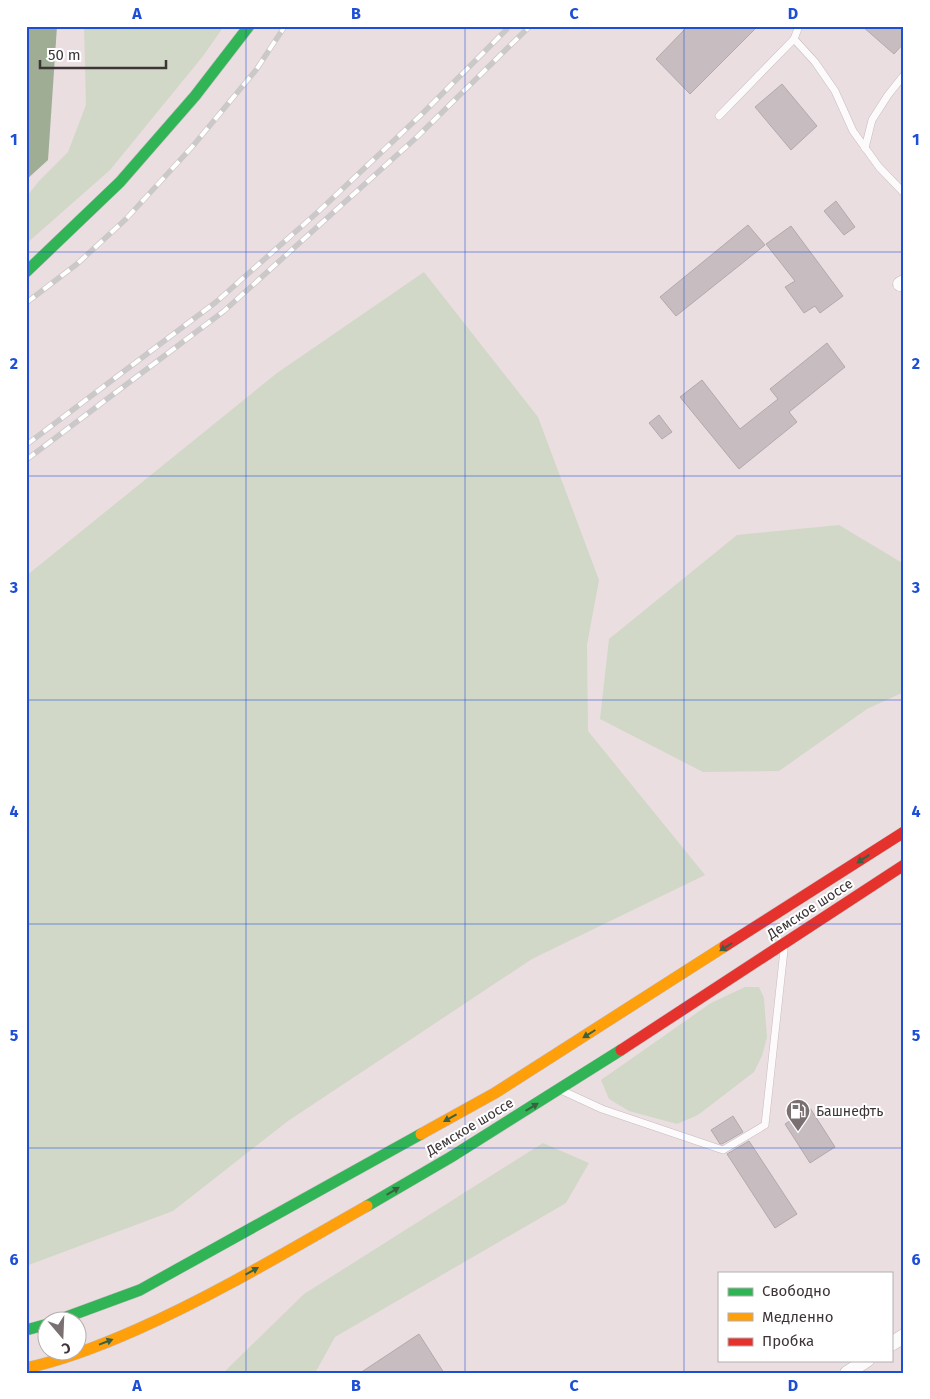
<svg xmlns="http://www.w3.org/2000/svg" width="930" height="1399" font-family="'Fira Sans',sans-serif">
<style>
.green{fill:#d1d8c7}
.water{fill:#9ead93}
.building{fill:#c7bdc0;stroke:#b3a9ac}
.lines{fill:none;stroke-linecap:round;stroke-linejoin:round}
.lane-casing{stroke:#c6bcbf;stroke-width:8}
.street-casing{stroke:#c6bcbf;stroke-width:15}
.fast-casing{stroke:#c6bcbf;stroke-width:12}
.slow-casing{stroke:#c6bcbf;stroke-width:12}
.jam-casing{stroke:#c6bcbf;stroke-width:12}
.lane{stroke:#fcfafa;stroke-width:7}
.street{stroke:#fcfafa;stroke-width:14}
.fast{stroke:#30b455;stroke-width:11}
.slow{stroke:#ff9f0a;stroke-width:11}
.jam{stroke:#e5322d;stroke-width:11}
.rail-casing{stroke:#cbc8c9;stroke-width:5.5}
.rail{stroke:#fff;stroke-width:4;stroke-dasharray:11;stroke-linecap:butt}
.oneway{fill:#396142}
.grid{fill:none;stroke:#1d4ed8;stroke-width:1;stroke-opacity:0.55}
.labels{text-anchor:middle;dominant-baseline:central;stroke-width:4;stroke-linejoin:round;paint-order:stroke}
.street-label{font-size:14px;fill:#3e3437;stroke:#fff}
.poi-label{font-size:14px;fill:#3e3437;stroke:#fff;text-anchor:start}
.neatline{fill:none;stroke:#1d4ed8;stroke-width:2}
.grid-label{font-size:16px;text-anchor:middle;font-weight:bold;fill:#1d4ed8}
</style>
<rect width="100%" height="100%" fill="#eadee1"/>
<g class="green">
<path d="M84,26H224L203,56L110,170L26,244V197L40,180L68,152L86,105Z"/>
<path d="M424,272L538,417L599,580L587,645L588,731L705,875L532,959L288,1121L173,1211L26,1266V576L277,373Z"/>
<path d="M839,525L904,564V692L867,709L779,771L703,772L600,719L609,639L737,535Z"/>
<path d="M745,987H759L764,998L767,1037L762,1056L754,1072L698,1115L677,1124L629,1111L609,1099L601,1080L711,1003Z"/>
<path d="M543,1143L589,1163L566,1203L335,1337L315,1373H223L304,1294Z"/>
</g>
<path class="water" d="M26,26H57L48,160L26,180Z"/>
<g class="building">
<path d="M688,26H758L690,94L656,59Z"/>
<path d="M862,26H904V43L894,54Z"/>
<path d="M782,84L817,126L791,150L755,107Z"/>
<path d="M836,201L855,227L844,235L824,211Z"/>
<path d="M748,225L765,245L676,316L660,297Z"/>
<path d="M791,226L843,296L820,313L815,306L804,313L785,287L795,281L766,244Z"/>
<path d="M827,343L845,367L789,412L797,422L739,469L680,397L702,380L740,429L778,399L770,389Z"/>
<path d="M659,415L672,432L662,439L649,423Z"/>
<path d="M810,1108L835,1147L810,1163L785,1124Z"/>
<path d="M733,1116L743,1132L722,1144H720L711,1130Z"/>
<path d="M749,1141L797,1214L775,1228L727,1154Z"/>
<path d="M419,1334L444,1373H360Z"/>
</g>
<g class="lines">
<defs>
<g id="lane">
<path d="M794,39L799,26"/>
<path d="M719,116L794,39L815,62L835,91L853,131L879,167L904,193"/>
<path d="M865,148L872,120L888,95L904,75"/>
<path d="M563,1091L602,1109L723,1150L765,1125L784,950"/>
</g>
<g id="street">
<path d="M900,284L904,282"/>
<path d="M891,1344L904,1336"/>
<path d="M847,1373L867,1360"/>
</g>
<g id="fast">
<path d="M26,272L120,182L195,96L249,26"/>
<path d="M367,1206L451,1157L621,1050"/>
<path d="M53,1322L140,1290L421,1134"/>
<path d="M26,1330L48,1324"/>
</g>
<g id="slow">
<path d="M421,1134L495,1093L725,946"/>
<path d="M26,1368C65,1360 102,1345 138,1329C217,1294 291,1249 367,1206"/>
</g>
<g id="jam">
<path d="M725,946L904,832"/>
<path d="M621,1050L904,865"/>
</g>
</defs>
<use href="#lane" class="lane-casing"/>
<use href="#street" class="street-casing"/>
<use href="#fast" class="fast-casing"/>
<use href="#slow" class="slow-casing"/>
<use href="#jam" class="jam-casing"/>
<use href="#lane" class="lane"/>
<use href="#street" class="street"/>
<use href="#fast" class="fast"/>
<use href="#slow" class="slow"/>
<use href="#jam" class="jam"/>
<defs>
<g id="rail">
<path d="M26,303L77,264L126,219L192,147L256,70L285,26"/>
<path d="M26,445L216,302L319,211L422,114L510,26"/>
<path d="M26,460L224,311L417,137L530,26"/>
</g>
</defs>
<use href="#rail" class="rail-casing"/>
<use href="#rail" class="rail"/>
</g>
<defs><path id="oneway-solid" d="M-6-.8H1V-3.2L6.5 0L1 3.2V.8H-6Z" transform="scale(1.25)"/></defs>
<g class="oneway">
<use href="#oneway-solid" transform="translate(863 859) rotate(147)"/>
<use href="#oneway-solid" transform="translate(726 947) rotate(148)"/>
<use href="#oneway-solid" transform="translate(589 1034) rotate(148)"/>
<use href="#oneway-solid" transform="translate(532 1107) rotate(-31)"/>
<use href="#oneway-solid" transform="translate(450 1118) rotate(151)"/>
<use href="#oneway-solid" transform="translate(393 1191) rotate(-31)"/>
<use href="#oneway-solid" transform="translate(252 1271) rotate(-29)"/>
<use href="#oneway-solid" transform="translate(106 1342) rotate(-21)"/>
</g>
<path class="grid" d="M246,26V1373M465,26V1373M684,26V1373M26,252H904M26,476H904M26,700H904M26,924H904M26,1148H904"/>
<defs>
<symbol id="fuel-pin" viewBox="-11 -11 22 30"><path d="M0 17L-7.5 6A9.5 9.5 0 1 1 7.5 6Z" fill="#7a7072" stroke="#fff"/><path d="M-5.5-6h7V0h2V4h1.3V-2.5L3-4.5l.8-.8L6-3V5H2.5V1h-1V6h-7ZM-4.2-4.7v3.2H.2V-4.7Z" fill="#fff"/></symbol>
</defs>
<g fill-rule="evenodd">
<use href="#fuel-pin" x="784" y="1097" width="28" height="38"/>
</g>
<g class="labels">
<g class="street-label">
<text transform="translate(810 909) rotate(-33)">Демское шоссе</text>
<text transform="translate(470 1127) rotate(-31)">Демское шоссе</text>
</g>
<g class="poi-label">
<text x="816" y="1111">Башнефть</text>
</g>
</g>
<rect width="930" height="1399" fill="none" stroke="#ffffff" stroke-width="55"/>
<rect x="718" y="1272" width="175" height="90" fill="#ffffff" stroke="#b2aeaf"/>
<rect x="728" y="1288" width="25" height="8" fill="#30b455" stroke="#b2aeaf"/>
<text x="762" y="1296" font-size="15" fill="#3e3437">Свободно</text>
<rect x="728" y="1313" width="25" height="8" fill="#ff9f0a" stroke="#b2aeaf"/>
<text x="762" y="1322" font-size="15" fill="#3e3437">Медленно</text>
<rect x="728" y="1338" width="25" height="8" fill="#e5322d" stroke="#b2aeaf"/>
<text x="762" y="1346" font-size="15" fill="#3e3437">Пробка</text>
<g transform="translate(62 1336) rotate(161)"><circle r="24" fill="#ffffff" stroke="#b2aeaf"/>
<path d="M0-4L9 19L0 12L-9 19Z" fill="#7a7072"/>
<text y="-8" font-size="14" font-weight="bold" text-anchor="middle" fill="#3e3437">С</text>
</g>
<path d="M40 60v8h126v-8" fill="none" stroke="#3e3437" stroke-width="2.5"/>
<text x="48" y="60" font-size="15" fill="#3e3437" stroke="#ffffff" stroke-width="4" paint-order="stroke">50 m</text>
<rect x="28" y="28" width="874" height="1344" class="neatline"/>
<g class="grid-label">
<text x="137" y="19">A</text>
<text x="356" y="19">B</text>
<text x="574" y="19">C</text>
<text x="793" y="19">D</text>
<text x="14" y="145">1</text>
<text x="916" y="145">1</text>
<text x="14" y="369">2</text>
<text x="916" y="369">2</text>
<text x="14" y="593">3</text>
<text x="916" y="593">3</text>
<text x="14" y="817">4</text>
<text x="916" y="817">4</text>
<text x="14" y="1041">5</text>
<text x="916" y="1041">5</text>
<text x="14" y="1265">6</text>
<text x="916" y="1265">6</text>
<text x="137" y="1391">A</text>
<text x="356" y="1391">B</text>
<text x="574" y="1391">C</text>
<text x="793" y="1391">D</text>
</g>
</svg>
